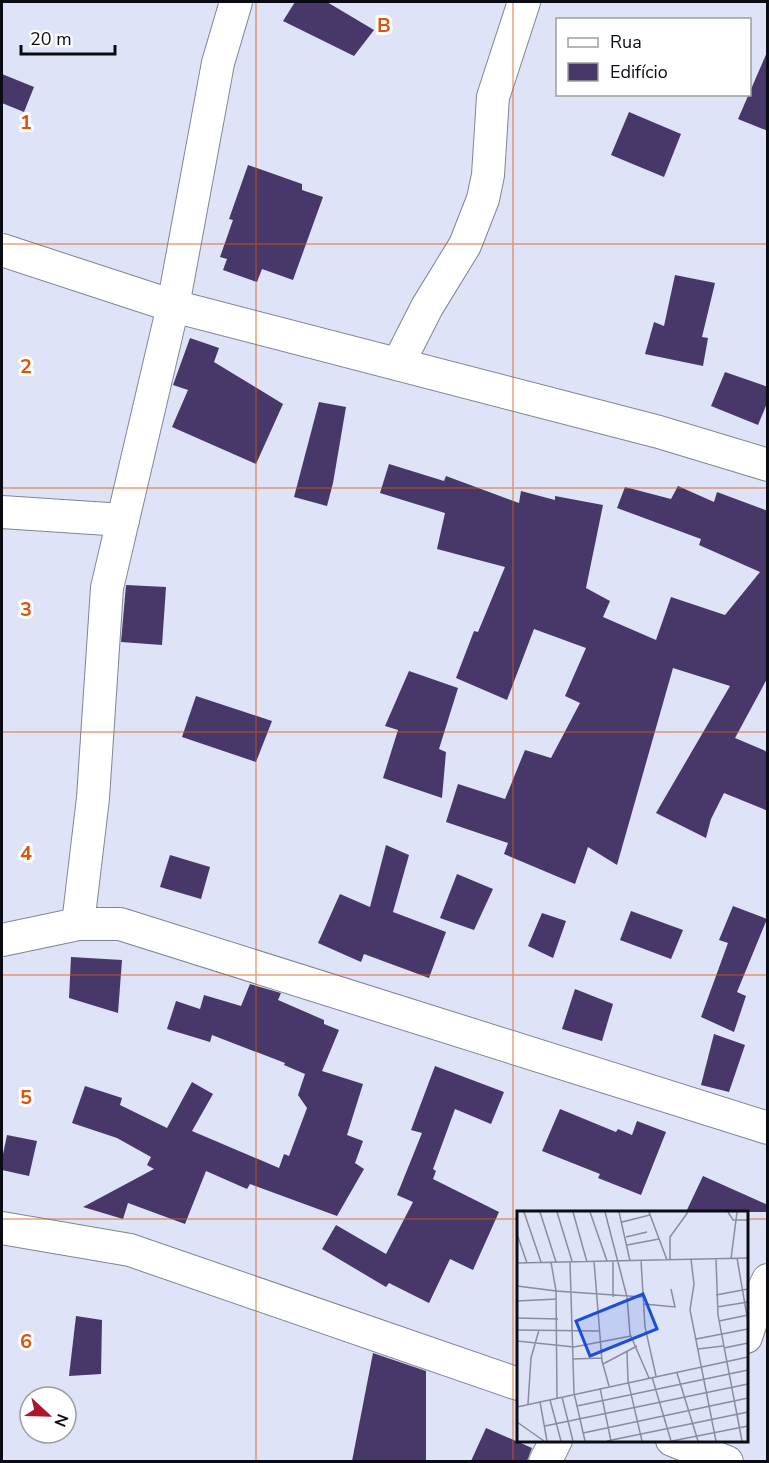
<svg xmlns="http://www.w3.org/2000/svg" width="769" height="1463" font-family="'Nunito Sans',sans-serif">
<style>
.building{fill:#473869}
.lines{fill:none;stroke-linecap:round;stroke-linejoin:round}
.minor-casing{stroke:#808496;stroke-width:34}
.minor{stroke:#fff;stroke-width:32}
.grid{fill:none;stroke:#dd550c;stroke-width:1.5;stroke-opacity:0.55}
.inset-road{fill:none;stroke:#8a8d9c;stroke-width:1.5}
.view{fill:#1d4ed8;fill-opacity:0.15;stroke:#1d4ed8;stroke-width:3}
.inset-edge{fill:none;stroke:#0b0c13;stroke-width:3}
.grid-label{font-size:20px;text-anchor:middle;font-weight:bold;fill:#dd550c;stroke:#fff;stroke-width:6;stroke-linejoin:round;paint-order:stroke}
</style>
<rect width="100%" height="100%" fill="#dee3f7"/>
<g class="building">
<path d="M295,2H327L374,30L354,56L283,21Z"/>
<path d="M768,50V131L738,119Z"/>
<path d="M2,74L34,87L24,112L2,103Z"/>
<path d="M629,112L681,134L664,177L611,155Z"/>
<path d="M248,165L302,184V190L323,197L293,280L262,269L257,282L223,270L227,259L220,257L233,220L229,219Z"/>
<path d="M675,275L715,283L702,337L708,338L703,366L645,354L654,322L664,326Z"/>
<path d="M190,338L219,348L214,362L283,404L256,464L172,427L188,390L173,385Z"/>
<path d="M725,372L768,387V401L758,425L711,406Z"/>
<path d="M319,402L346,407L333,483L327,506L294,497Z"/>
<path d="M389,464L444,481L446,476L519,503L521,491L555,500V496L603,505L586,588L610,601L603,617L656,640L671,597L725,615L760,572L699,545L701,539L617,508L625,487L671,499L678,486L714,502L717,492L768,511V677L735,738L768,752V811L724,793L711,819L706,838L656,813L730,686L673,668L617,865L588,847L575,884L504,854L508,843L446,822L458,784L505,799L525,750L551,758L580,703L565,696L586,648L534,629L507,700L456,678L474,631L478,632L505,567L437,549L445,513L380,493Z"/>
<path d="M126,585L166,587L162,645L121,642Z"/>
<path d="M409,671L458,688L439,749L446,752L442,798L383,778L398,730L385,726Z"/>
<path d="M196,696L272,721L256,762L182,737Z"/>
<path d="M386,845L409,855L393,912L446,932L429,978L364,954L361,962L318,943L340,894L370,907Z"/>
<path d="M170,855L210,867L201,899L160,887Z"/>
<path d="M457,874L493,889L474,930L440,918Z"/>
<path d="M733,906L767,919L737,992L746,996L734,1032L701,1017L728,943L719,940Z"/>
<path d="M631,911L683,930L671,959L620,940Z"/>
<path d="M542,913L566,921L553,958L528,946Z"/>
<path d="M71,957L122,960L118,1013L69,998Z"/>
<path d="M250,984L281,993L278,1000L324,1020V1024L339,1030L322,1071L363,1084L347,1135L363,1141L355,1163L364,1169L337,1216L250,1184L247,1189L206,1171L185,1224L128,1203L123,1219L83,1207L154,1169L147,1165L151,1157L117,1138L72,1123L85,1086L122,1098L120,1105L167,1128L192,1082L213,1094L192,1131L279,1168L284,1154L289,1156L307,1108L298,1095L305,1074L284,1065L285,1063L212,1035L210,1042L167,1029L176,1001L200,1009L204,995L241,1006Z"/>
<path d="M575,989L613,1004L602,1041L562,1029Z"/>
<path d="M714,1034L745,1045L729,1092L701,1085Z"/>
<path d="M435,1066L504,1092L491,1124L455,1109L433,1169L436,1171L433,1179L499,1212L473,1270L450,1259L429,1303L389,1283L386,1287L322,1249L336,1225L386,1254L413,1202L397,1195L422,1133L411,1130Z"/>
<path d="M560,1109L616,1132L618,1129L632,1135L637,1121L666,1132L641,1195L598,1178L600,1174L542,1151Z"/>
<path d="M7,1135L37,1141L29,1176L2,1170V1159Z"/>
<path d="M703,1176L768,1205V1212H686Z"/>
<path d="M76,1316L102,1320L101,1374L69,1376Z"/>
<path d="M373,1353L426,1371V1461H352Z"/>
<path d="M486,1428L532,1448L527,1461H471Z"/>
</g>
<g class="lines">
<defs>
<g id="minor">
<path d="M2,250L173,306L659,432L768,465"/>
<path d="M398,364L427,307L465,245L483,199L488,175L493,97L524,2"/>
<path d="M2,512L123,520"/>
<path d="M78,924L93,798L107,588L173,306L218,63L236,2"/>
<path d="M2,940L78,924H120L768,1128"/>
<path d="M2,1228L130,1250L518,1384"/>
<path d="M746,1337L759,1298L768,1280"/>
<path d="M672,1440L727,1462"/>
<path d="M545,1462L556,1440"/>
</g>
</defs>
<use href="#minor" class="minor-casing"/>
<use href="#minor" class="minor"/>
</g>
<path class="grid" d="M256,2V1462M513,2V1462M2,244H768M2,488H768M2,732H768M2,975H768M2,1219H518M746,1219H768"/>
<g transform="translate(517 1211)">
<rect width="231" height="231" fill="#dee3f7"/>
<path class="inset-road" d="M7,1L24,51M23,1L39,51M40,1L55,50M56,1L70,51M73,1L90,50M88,1L110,86L113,123L132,167M102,1L113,50M132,1L150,49M211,1L216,9H231M105,11L133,4M0,23L10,52M109,26L130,21M110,34L142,28M220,47L231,111M174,48L177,73L173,99L199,230M199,48L201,104L225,230M214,48L220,1M124,49L128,116L139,165M153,49V26L171,1M77,50L85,150L92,175M96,50V86M34,51L39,80L126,86M53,51L57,182L68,230M0,52L231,47M0,75L39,80L40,187M199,84L231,78M0,90L40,88M127,93L158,96L154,78M200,96L231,91M0,107L41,108M202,110L231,104M0,119L82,120M179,128L231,118M0,130L57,136L114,125M207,137L231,132M181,138L206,135M110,141L111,170L125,230M56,148L85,147M86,153L120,135M160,162L181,230M135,166L154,230M83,177L94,230M45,186L56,230M33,189L44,230M23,191L30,230M11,193L14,147L22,119M60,195L231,159M0,196L231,146M0,211L27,230M28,215L231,173M66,222L231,187M90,230L231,201M155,230L231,215"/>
<path class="view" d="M126,83L140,118L73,145L59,110Z"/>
<rect width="231" height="231" class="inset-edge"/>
</g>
<g class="grid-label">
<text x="384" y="32">B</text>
<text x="26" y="129">1</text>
<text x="26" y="373">2</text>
<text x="26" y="616">3</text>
<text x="26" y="860">4</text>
<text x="26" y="1104">5</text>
<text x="26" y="1348">6</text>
</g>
<rect width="769" height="1463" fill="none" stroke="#0b0c13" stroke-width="6"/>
<rect x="556" y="18" width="195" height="78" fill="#ffffff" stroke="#9d9ea1" stroke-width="1.5"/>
<rect x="568" y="38" width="30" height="9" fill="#ffffff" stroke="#9d9ea1" stroke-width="1.5"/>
<text x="610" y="48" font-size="18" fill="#0b0c13">Rua</text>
<rect x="568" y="63" width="30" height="18" fill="#473869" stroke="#9d9ea1" stroke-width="1.5"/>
<text x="610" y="78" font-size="18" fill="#0b0c13">Edifício</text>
<g transform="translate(48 1415) rotate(112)"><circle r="28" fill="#ffffff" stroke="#9d9ea1" stroke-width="1.5"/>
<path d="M0-4.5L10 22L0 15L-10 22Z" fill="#ab162e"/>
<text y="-9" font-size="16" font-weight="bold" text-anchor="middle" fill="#0b0c13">N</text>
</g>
<path d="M21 45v9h94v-9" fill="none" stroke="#0b0c13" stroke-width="3"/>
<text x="30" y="45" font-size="18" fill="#0b0c13" stroke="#ffffff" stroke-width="4.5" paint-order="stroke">20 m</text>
</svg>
